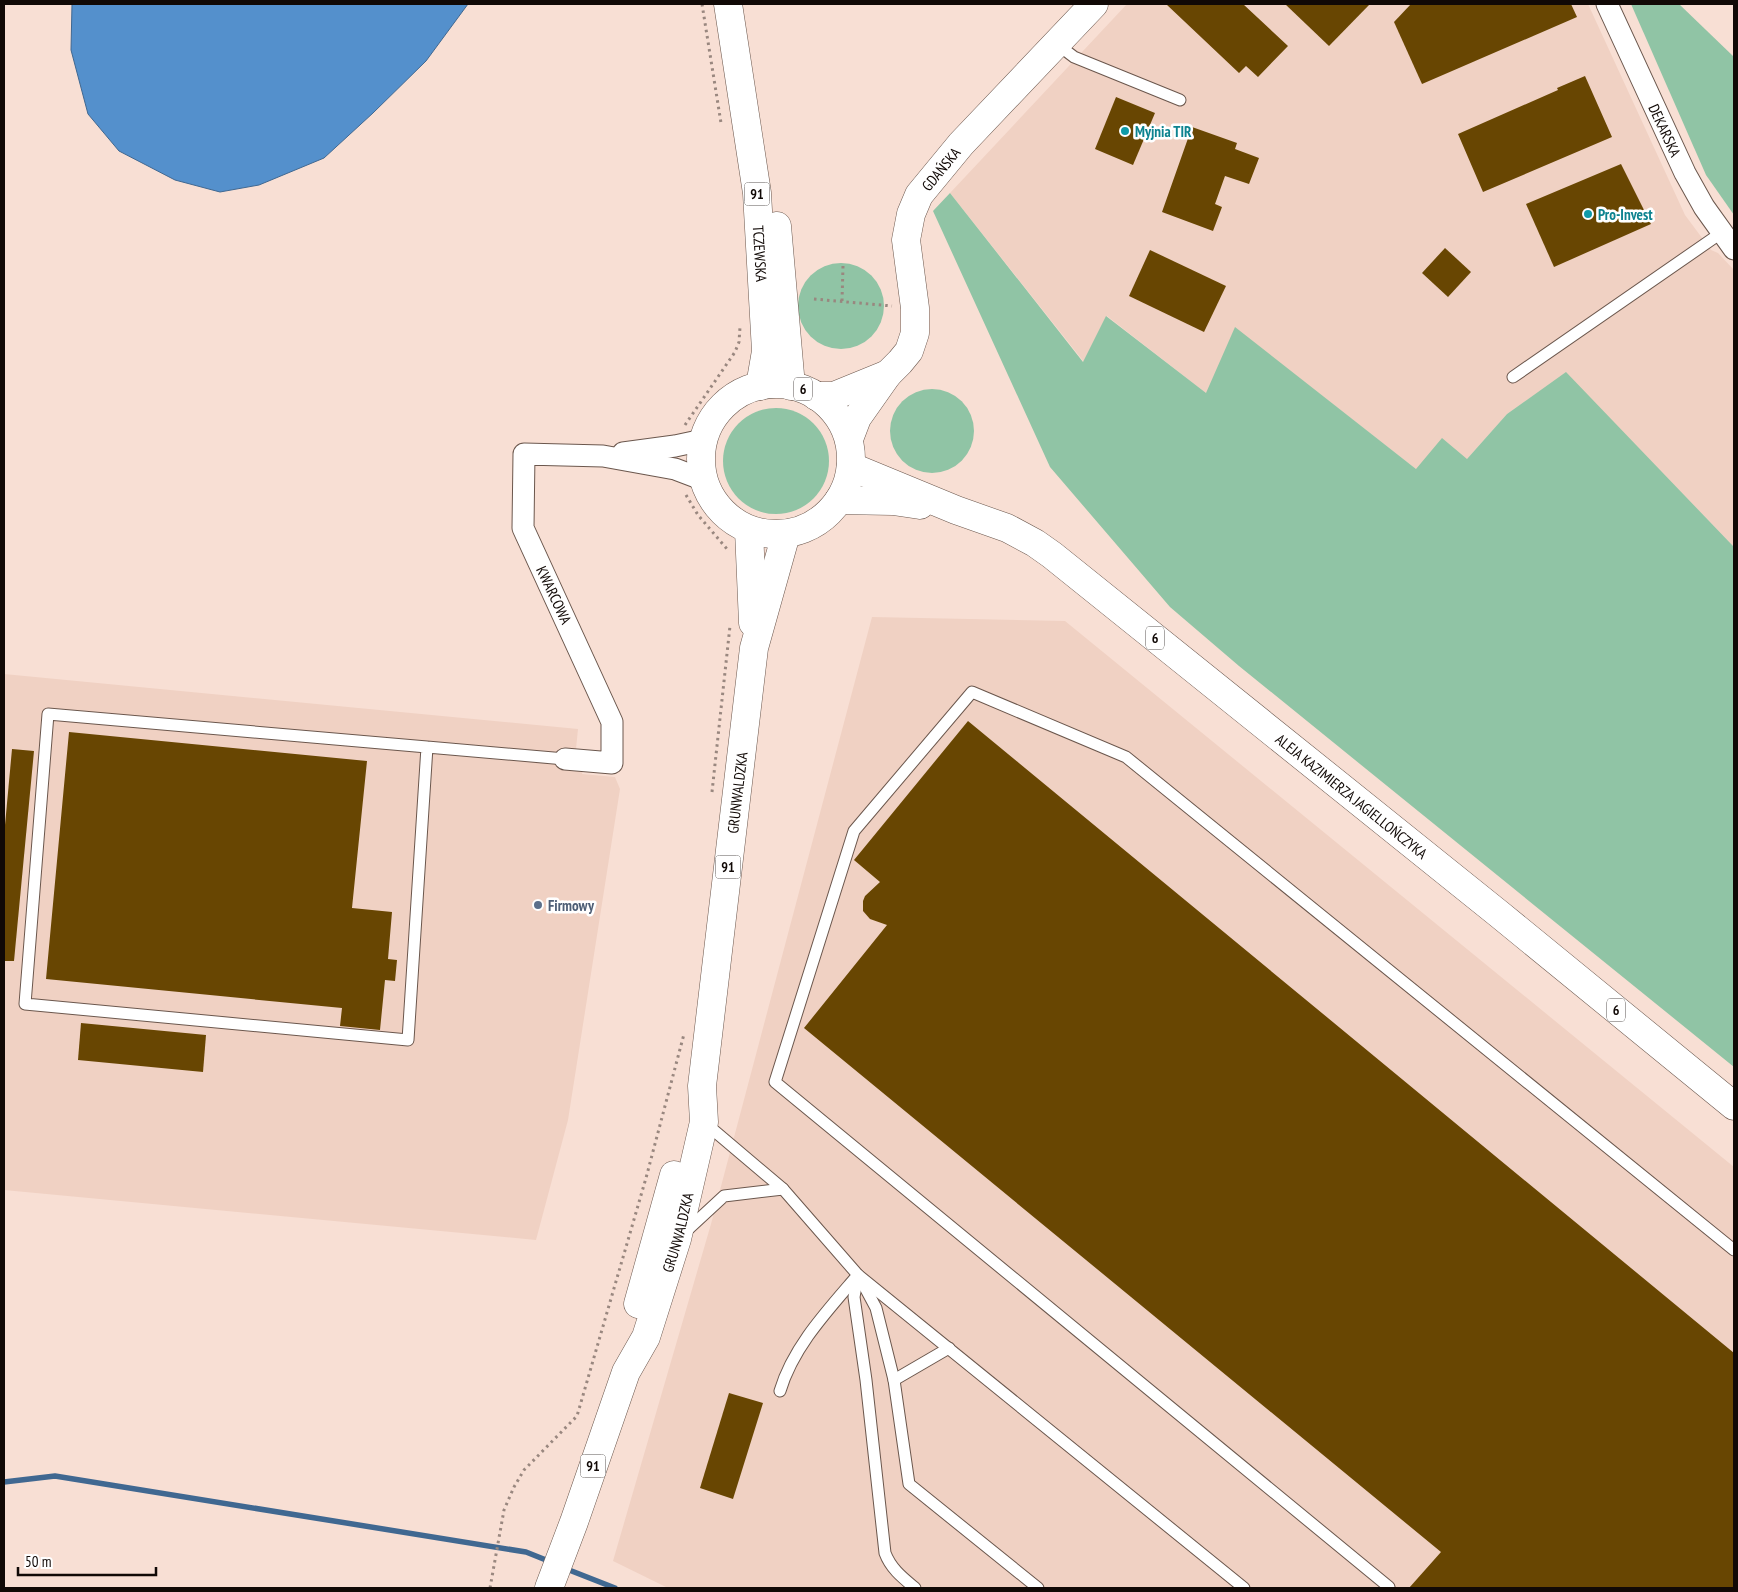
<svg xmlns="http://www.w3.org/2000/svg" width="1738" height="1592" font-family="'PT Sans Narrow',sans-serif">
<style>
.built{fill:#f0d1c3}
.green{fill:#90c4a5}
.water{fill:#5490cc;stroke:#406891}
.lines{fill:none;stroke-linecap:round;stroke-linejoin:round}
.stream{stroke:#406891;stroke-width:5.5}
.building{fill:#684602}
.service-casing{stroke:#6b574d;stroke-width:13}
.minor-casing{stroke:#6b574d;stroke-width:23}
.tertiary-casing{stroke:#6b574d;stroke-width:29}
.primary-casing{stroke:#6b574d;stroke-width:29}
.path{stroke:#99877f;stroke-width:3;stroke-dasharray:2.5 4;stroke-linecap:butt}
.service{stroke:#fff;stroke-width:11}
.minor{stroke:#fff;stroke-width:21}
.tertiary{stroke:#fff;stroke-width:28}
.primary{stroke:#fff;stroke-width:28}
.culture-dot{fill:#0f9aa8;stroke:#fff;stroke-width:2}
.service-dot{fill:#5c6f8a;stroke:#fff;stroke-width:2}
.labels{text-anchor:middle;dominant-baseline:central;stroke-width:5;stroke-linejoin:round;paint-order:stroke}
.shield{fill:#fff;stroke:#585351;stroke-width:1}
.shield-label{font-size:14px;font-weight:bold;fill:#110906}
.street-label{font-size:15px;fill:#110906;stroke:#fff}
.culture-label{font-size:15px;font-weight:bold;fill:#0d838f;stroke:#fff;text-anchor:start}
.service-label{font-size:15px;font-weight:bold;fill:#4e5e75;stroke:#fff;text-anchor:start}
</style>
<rect width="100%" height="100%" fill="#f8dfd4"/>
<g class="built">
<path d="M1127,4H1588L1685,215L1711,250L1718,253L1734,270V547L1566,373L1507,414L1467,459L1416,469L1235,328L1207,394L1107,316L1084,362L950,193Z"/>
<path d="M872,617L1065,621L1734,1167V1588H668L613,1561L711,1224Z"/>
<path d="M4,674L578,729L574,769L583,770L582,774L615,777L620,789L568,1120L536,1240L4,1190Z"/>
</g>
<g class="green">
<path d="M1631,4H1679L1733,56L1734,215L1706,175Z"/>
<path d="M950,193L1083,362L1106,316L1206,393L1235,327L1416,469L1442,438L1467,459L1507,414L1566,372L1734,547V1067L1239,666L1170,607L1050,467L933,211Z"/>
<circle cx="841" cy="306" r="43"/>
<circle cx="932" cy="431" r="42"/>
<circle cx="776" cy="461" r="53"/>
</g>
<path class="water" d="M72,4H468L426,61L373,113L324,158L259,185L220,192L175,180L119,151L88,114L71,50Z"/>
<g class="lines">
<g class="stream">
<path d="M4,1482L55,1476L526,1552L551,1562"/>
<path d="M564,1568L615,1588"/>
</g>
</g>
<g class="building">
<path d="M1166,4H1243L1288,46L1258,77L1246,66L1239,73Z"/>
<path d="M1285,4H1370L1329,46Z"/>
<path d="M1411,4H1571L1577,17L1422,84L1394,22Z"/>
<path d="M1585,76L1612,137L1483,192L1458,134L1558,90L1557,88Z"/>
<path d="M1116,97L1155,113L1133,165L1095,149Z"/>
<path d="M1192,127L1237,143L1235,149L1259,158L1249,184L1225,176L1215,204L1222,207L1213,231L1162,212Z"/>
<path d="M1621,164L1651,224L1554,267L1526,204Z"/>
<path d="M1445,248L1471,272L1448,297L1422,273Z"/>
<path d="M1150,250L1226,286L1204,332L1129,296Z"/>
<path d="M968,721L1734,1353V1588H1409L1441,1552L804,1028L887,925L870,919L863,911V901L865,896L880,882L854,860Z"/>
<path d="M69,732L367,761L352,908L392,912L388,959L397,960L395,981L385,980L380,1030L340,1026L342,1008L46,979Z"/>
<path d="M12,749L34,751L14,961H4V836Z"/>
<path d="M81,1023L206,1035L203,1072L78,1060Z"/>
<path d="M729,1393L763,1403L733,1499L700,1488Z"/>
</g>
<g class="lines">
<defs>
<g id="service">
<path d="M1057,44L1074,57L1180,100"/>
<path d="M1513,377L1721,233"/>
<path d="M427,747L48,714L25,1004L408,1040L427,747L565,759"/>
<path d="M705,1123L783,1189L858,1275L1244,1588"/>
<path d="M684,1233L724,1196L783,1189"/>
<path d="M858,1275L854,1297L866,1380L885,1553C891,1569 903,1578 915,1588"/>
<path d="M861,1280L876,1308L894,1380L909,1484L1038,1588"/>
<path d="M894,1380L949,1348"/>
<path d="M780,1391C793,1347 827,1311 857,1276"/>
<path d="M1389,1587L775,1082L854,831L972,692L1126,757L1734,1250"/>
</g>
<g id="minor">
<path id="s1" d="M1607,4L1685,173L1704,207L1734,249"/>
<path d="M623,453L675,446L703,440"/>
<path d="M565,759L612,763V722L523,528L524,454L603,456L675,469L704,480"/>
</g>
<g id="tertiary">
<path d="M816,396H834L888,374"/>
<path id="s2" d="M849,439L857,418L888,374L900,362L909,351L915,333V308L906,240L911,214L919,195L961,144L1094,4"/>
</g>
<g id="primary">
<path id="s3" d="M728,4L757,193L766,351L760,386"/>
<path d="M777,226L791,386"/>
<circle cx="776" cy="459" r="75"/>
<path id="s4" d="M851,466L859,470L956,510L1007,528L1035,543L1052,555L1499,914L1734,1106"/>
<path d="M839,500L893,501L920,505"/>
<path d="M749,530L753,623"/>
<path d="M638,1304L674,1175"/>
<path id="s5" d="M549,1588L574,1522L626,1372L646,1337L677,1239L704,1122L702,1086L754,648L786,534"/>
</g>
</defs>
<use href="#service" class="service-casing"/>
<use href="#minor" class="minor-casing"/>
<use href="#tertiary" class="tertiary-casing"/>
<use href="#primary" class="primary-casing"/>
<g class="path">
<path d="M702,4L721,123"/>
<path d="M814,299L892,306"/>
<path d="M842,301L843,266"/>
<path d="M685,425L735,352L739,342L740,327"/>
<path d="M686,495L698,515L727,549"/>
<path d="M712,792L730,626"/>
<path d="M490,1588L504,1510L514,1487L524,1470L577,1416L646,1178L684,1034"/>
</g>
<use href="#service" class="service"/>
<use href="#minor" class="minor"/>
<use href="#tertiary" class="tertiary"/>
<use href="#primary" class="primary"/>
</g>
<g class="culture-dot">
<circle cx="1125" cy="131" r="5"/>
<circle cx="1588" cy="214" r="5"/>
</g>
<circle class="service-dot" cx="538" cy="905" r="5"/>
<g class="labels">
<g class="shield">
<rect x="744.5" y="182.5" width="25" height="23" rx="4"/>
<rect x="794" y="377.5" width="18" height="23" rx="4"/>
<rect x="1146" y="626.5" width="18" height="23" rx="4"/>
<rect x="715.5" y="855.5" width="25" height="23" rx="4"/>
<rect x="1607" y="998.5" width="18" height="23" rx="4"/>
<rect x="580.5" y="1454.5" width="25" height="23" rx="4"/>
</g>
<g class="shield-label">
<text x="757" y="194">91</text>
<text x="803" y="389">6</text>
<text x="1155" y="638">6</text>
<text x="728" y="867">91</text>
<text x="1616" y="1010">6</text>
<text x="593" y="1466">91</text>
</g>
<g class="street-label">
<text stroke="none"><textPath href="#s1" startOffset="139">DEKARSKA</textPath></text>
<text stroke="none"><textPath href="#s2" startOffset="301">GDAŃSKA</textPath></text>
<text stroke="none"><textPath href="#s3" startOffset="252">TCZEWSKA</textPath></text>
<text transform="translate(554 595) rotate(65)">KWARCOWA</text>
<text stroke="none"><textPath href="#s5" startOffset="824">GRUNWALDZKA</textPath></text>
<text stroke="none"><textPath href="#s4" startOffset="605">ALEJA KAZIMIERZA JAGIELLOŃCZYKA</textPath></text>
<text stroke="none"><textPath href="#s5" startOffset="379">GRUNWALDZKA</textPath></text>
</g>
<g class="culture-label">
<text x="1135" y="131">Myjnia TIR</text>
<text x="1598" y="214">Pro-Invest</text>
</g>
<g class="service-label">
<text x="548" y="905">Firmowy</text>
</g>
</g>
<rect width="1738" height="1592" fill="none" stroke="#110906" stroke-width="10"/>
<path d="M18 1567v8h138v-8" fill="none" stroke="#110906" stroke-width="2.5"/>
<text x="25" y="1567" font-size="15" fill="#110906" stroke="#ffffff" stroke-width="4" paint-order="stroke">50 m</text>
</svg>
